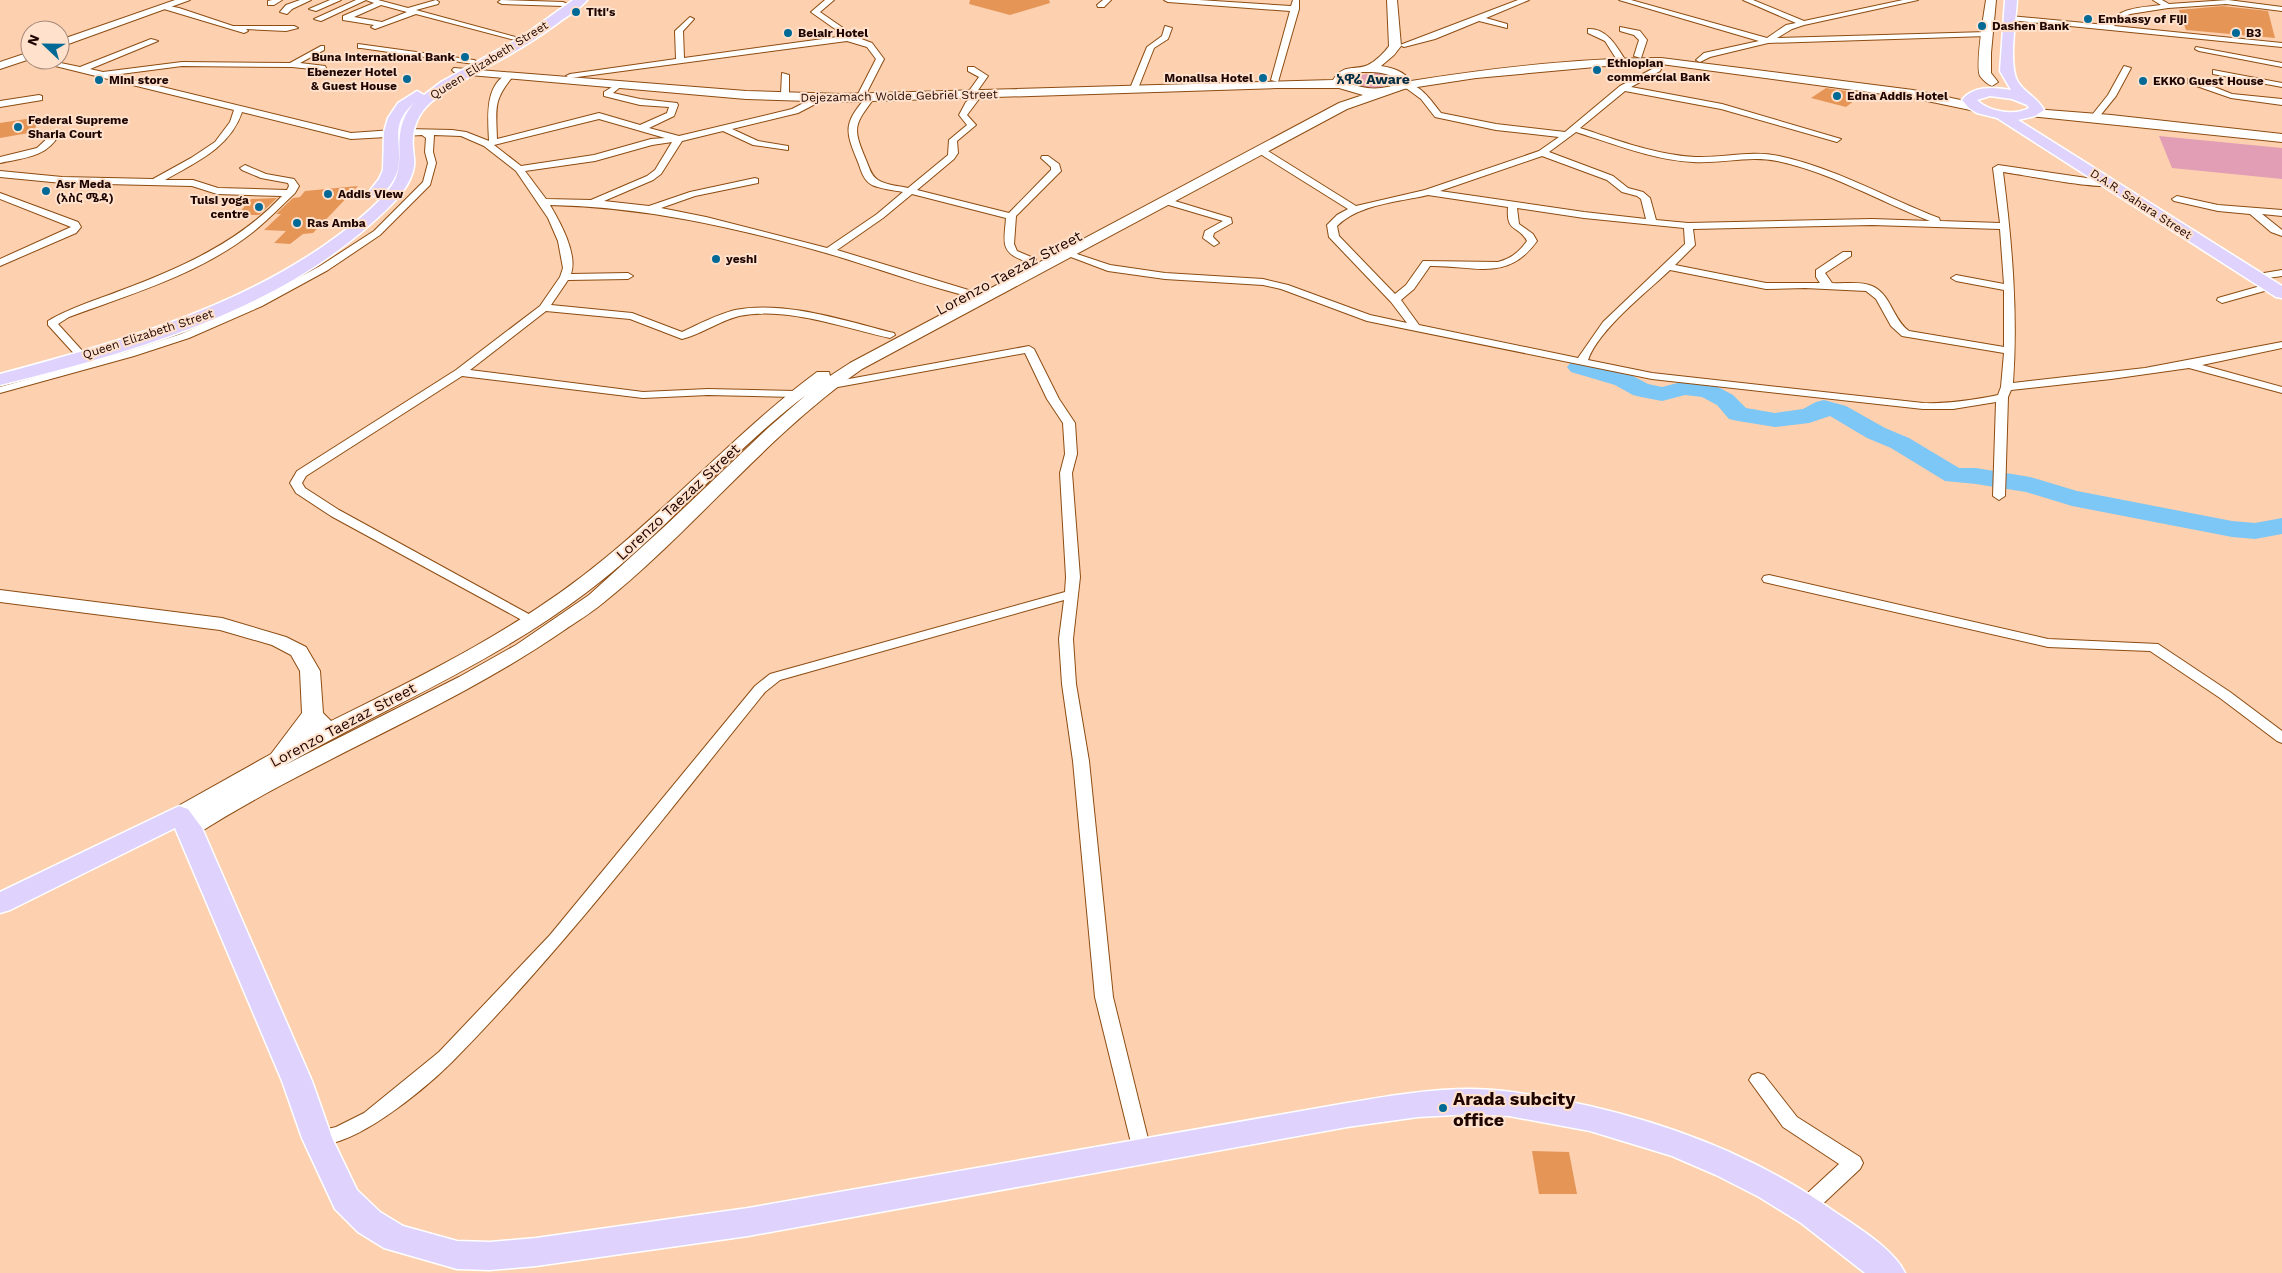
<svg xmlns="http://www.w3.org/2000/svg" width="2282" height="1273" font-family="'Work Sans','Noto Sans Ethiopic',sans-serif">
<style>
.green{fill:#e19eb5}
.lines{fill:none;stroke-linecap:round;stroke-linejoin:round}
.river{fill:#7cc7f6;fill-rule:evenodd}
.building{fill:#e59556}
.street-casing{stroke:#8d4c11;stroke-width:2}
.secondary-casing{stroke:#8d4c11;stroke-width:2}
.primary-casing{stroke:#fff;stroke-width:3}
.street{fill:#fff;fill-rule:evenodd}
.secondary{fill:#fff;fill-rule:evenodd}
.primary{fill:#dfd3fe;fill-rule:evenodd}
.poi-dot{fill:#006996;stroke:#ffe1cc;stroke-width:2}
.labels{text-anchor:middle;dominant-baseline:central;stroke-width:4;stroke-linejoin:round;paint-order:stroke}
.far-poi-label{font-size:12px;font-weight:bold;fill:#1e0500;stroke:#ffe1cc;text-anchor:start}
.far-street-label{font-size:12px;fill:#1e0500;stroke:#ffe1cc}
.far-neighbourhood-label{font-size:14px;font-weight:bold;fill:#022d43;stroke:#ffe1cc}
.street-label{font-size:15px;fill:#1e0500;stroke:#ffe1cc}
.near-poi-label{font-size:18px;font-weight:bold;fill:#1e0500;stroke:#ffe1cc;text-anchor:start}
</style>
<rect width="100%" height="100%" fill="#fdd0b0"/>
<g class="green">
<path d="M1376,72H1387L1400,77L1398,81C1385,88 1359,93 1348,81L1353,77Z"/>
<path d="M2159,136L2282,148V179L2172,168Z"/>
</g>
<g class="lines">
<path class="river" d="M1579,360L1631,375L1648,384L1662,387L1685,381L1716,386L1733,395L1746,408L1775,413L1803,409L1816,402L1824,400L1846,406L1885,428L1909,438L1959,468H1976L2030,477L2077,491L2232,521L2255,523L2282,518V534L2255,539L2232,537L2072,506L2026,492L1976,484L1945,481L1891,448L1867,438L1830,416L1809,423L1775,427L1738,421L1729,419L1717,405L1702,397L1685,395L1662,401L1641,397L1633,395L1615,385L1571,372L1567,367L1571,362Z"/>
</g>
<g class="building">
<path d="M970,0H1049L1050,3L1010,15L969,4Z"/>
<path d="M2222,6L2268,11L2275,38L2186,30L2179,10Z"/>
<path d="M1826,88L1853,92L1863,94L1846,107L1811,98Z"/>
<path d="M39,117L34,132L0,138V123Z"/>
<path d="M358,186L313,233L303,234L290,244L274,243L286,231L264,230L281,214H276L293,198L300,197L305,191Z"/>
<path d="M277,198L259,215H237L251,199Z"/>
<path d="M1532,1151L1569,1152L1577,1194H1539Z"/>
</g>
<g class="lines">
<defs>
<g id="street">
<path d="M272,0H282L274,5H268V1Z"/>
<path d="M300,0H311L292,9L287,14L280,12L286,5Z"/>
<path d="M330,0H341L316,11L309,9Z"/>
<path d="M356,0H378L408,8L436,0L439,2L438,4L416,10L519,38L515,40L416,14L375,29L371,27L374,25L343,20V16L374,3L366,0L321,21L314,19ZM381,5L407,12L382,22L354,17Z"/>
<path d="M501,0L563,2L567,4L563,6L502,4L498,2Z"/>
<path d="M825,0H834L820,12L856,37L872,43L884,59L865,96L858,94L876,59L867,47L847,41L570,78L566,76L570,74L676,59L675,31L690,17L694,19L683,31L684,58L845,36L811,12Z"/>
<path d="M1103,0H1111L1104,7H1098L1097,5Z"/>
<path d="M1164,0H1199L1291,6L1293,0H1299V9L1278,82L1271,80L1290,11L1168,2Z"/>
<path d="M1518,0H1529L1486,18L1507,24V28L1479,21L1435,39L1404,47L1400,45Z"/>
<path d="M1619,0H1631L1767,38L1786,25L1796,23L1743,0H1753L1804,21L1903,0H1918L1804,25L1792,29L1777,38L1987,32L1991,34L1987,36L1768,43L1710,57L1700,62L1696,60L1704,53L1759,41Z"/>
<path d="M2153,0H2162L2169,4L2228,0L2282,7V11L2226,4L2168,8L2130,14L2121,18L2114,26L2282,43V47L2010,20L2006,18L2010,16L2106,25C2122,7 2138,8 2161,5Z"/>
<path d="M164,5L179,8L233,26H294L298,28L286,31L246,29L248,31L244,33L164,9Z"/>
<path d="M1165,26L1172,28L1168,39L1154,48L1139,86L1132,88L1131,86L1147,47L1162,36Z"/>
<path d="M1620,27L1640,31L1647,40L1641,58L1634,56L1639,40L1634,35L1620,31Z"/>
<path d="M1588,29C1606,28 1616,45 1624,58L1623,60H1617L1605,41L1588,33Z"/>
<path d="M151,39L158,41L90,69L103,72L182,62L290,63L321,46H324V50L300,63L325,66L326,68L322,70L292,67L182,66L113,75L351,133L407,129L452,130L466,132L489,141C488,118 484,83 510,73L514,75C493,100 496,107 497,139L599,113L640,125L667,113L669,107L640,105L604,96V92L620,82L624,84L613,93L640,99L677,103L678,105L674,116L649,128L679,136L792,109L817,96H823V100L798,113L732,129L758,141L788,146V150L753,145L723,131L682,141L661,174L653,180L604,201L649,206L690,192L755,178L758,179V183L695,196L661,208L706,217L827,248L877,214L903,192C893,190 881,189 872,185C863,180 861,170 858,162C844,129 844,123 868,95L875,97C854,125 852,127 866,160C869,167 871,176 878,180C886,185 899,186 908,188L948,155L949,140L967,125L959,115L966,102L978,93L982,95L967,115L976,125L957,141L958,153L954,159L917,190L1009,213L1051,170V167L1041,158L1042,156H1048L1059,164L1061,171L1016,216L1014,244L1017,251L1036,259V263C1030,264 1025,262 1020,259C999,251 1005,237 1006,218L912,194L883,218L837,250L975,292V296L971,297C922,285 874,267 826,253C733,227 646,207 550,205C560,222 578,254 571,274L628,273L633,276L628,279L568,280L551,305L632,313L682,332C699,324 716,315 735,310C784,300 846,321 894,333L895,335L890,338C845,328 785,306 739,316C719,321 702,334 682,339L630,319L546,311L470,370L643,392L708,389L795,391L801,394L795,397L708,395L643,398L462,376L306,476L302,483L305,488L339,510L536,618L538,621L536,624L531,625L331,516L296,493L290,483L297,471L456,370L540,306L560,277L563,268L558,241L548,218L516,171L484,146L461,136L434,135L433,152L436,163L430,185L380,235L328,270L262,306L189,338L134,356L0,393V387L126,352L181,334L254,302L320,266L374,231L423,182L428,163L425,152L426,138L422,135L351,139L242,112C230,148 196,162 165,180H193L218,188L287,190L289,186L288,183L261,178L242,170L240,168L245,165L266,174L294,179L299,186L295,193C281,206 268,220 253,232C200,274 131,294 69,317L58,324L87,356L86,358H78L48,325V321C71,307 97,300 122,290C181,268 239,242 282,196L217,194L192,186L62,183L0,177V171L62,177L153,179L191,158L215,142L230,122L234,110L31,60H46L80,67ZM599,119L665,138L651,139L594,155L521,166L494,145ZM672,142L655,170L647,176L591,200L546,199L525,171L595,161L652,145Z"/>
<path d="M358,44L474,60L478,62L474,64L361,48H358Z"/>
<path d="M2196,47L2282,63V67L2199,51L2195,49Z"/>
<path d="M1658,59L1665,61L1660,71L1631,87L1722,104L1841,139L1837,142L1721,109L1625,91L1580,128C1617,140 1656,155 1695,157C1723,158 1751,150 1779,156C1835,168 1887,198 1939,218L1940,221L2000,223L1993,168L1998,165L2114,182L2116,184C2106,192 2020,174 2003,172C2012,243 2018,313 2013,383L2145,368L2282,342V348L2202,365L2282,387V393L2189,368L2111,379L2011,390L2008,397L2005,496L1999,500L1993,496L1996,402L1953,409H1923L1652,379L1367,321L1281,289L1263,285L1165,279L1108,271L1063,254L1068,251L1110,265L1165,273L1263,279L1288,285L1370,315L1407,323L1391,302L1329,237L1327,225L1337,215L1348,209L1257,152V148H1263L1356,206L1425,190L1539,151L1559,137L1496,130L1435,117L1421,99L1406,88V84C1420,83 1433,103 1441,113L1496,124L1565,132L1620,86L1654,68ZM1576,132C1614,144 1653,160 1693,162C1721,164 1749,155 1777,161C1830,172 1879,201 1930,221L1872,219L1688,223L1656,220L1650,198L1643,192L1628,188L1613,176L1549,152ZM1542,156L1607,180L1622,192L1637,196L1641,199L1646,219L1584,212L1440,191ZM1428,195L1508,207C1506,234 1518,224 1527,241C1519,252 1512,258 1498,262L1423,261L1406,285L1395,294L1339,236L1337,226C1359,204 1399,202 1428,195ZM1517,208L1584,218L1684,228L1685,244L1603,322L1578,358L1419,325L1401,300L1414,289L1430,266C1473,265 1507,283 1537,241L1533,234L1519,224ZM1872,225L2000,229L2004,284L1956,275L1951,278L1956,281L2004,290V347L1909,331C1893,320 1891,294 1872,286C1861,281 1844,284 1832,283L1825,273L1851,256V252H1843L1816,270V277L1820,283H1766L1675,265L1695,245L1693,229ZM1670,270L1766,289L1805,288L1866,291L1876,299L1891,326L1902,336L2004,353L2001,387L1998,395C1973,400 1948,404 1923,403L1652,373L1588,360C1598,330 1647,292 1670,270Z"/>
<path d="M2124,66L2131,68L2116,96L2099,117H2093L2092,115L2108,95Z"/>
<path d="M968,67H974L988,76L976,93H973L969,91L979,77L968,71Z"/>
<path d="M2213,70L2282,83V87L2213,74Z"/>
<path d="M782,73L789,75V94L785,96L781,94Z"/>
<path d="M2188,79H2194L2232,94L2282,99V105L2231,98L2188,83Z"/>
<path d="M39,95L42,96V100L0,107V101Z"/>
<path d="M55,131L59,134C48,157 23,158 0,163V157L37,148Z"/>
<path d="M0,193L78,222L81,227L76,233L0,266V259L71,227L0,199Z"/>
<path d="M2177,196L2218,205L2282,210V216L2262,214L2282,230V236L2271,232L2250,214L2218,211L2174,201L2172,199Z"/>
<path d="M1165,198L1231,218L1232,223L1214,233L1213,237L1219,243L1214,246L1203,238L1205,231L1223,221L1162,203V199Z"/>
<path d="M2282,270V276L2268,278L2263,275L2264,273Z"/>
<path d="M2271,283L2275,284V288L2222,303L2217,300L2218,298Z"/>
<path d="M1029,346L1034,349L1059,399L1075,423L1077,454L1072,473L1080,577L1073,639L1076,684L1089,761L1113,997L1151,1151L1149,1157L1142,1159L1135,1157L1133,1151L1095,997L1073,761L1062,684L1059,639L1064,600L780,680L765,692C664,817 566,946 453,1061C428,1086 347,1156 310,1143L308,1138L310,1133L336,1127L364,1113L439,1052L550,935L755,686L770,674L1065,592L1066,577L1060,473L1065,454L1063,423L1047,399L1025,353L827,389L821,386L827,383Z"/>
<path d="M1769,575L2048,639L2158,644L2230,692L2282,731V743L2277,741L2220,698L2150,651L2048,647L1764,582L1762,579L1764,576Z"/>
<path d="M1758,1073L1764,1075L1797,1117L1860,1157L1863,1163L1860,1169L1813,1213L1806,1215L1799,1213L1796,1207L1799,1201L1839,1164L1783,1127L1749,1080L1752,1075Z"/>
</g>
<g id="secondary">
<path d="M175,0H190L60,47V40Z"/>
<path d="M1387,0H1397L1401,46L1394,55L1381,66C1393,68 1403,71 1411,81C1493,68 1578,58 1661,58L1913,90L1975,103L1981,107L1975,111L1913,98L1661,64H1628L1476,78L1404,89L1347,109L862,369C766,436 694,530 603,603C591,613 576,622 563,631C448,710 315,759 197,834L189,836L181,834L178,828L182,822L171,820L168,815L171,810L271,754L302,713L300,671L291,655L272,645L220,630L0,602V590L222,618L286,637L306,647L320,671L323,713L331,721C426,674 522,627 604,559C678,499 740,429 817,372H829L830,376L850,363L1339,103L1363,95L1339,88H1277L841,102L746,99L458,74L454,72L452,70L454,68L746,91L841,94L1333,80C1344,63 1354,71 1368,65C1376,61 1385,52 1389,46ZM1360,72C1373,72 1391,71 1400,83C1382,91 1362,90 1345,81L1347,78ZM806,395L768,428L664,527L589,595L516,645L459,677L283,766C384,708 494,663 587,592C666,532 728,454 806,395Z"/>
<path d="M1986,0H1996L1991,53V73L1998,82L1992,86C1987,84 1983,80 1980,76C1975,65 1984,14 1986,0Z"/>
<path d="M30,52V59L0,69V62Z"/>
<path d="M2034,109L2111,115L2282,134V142L2030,116L2028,113L2030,110Z"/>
</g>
<g id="primary">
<path d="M573,0H587C580,9 567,16 558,23C535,40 512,54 487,67C468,78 447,88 430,103C418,114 411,130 413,147C413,153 415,159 414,166C412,180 402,194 392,204C290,308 138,351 0,385V374C111,344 225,313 322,247C345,231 370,212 388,191C412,162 386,136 414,103C388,126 403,142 398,169C395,180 388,188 381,196H371L368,193L379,179L383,170L384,132L388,118L398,103L417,91L424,95L441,82L523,36Z"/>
<path d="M2005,0H2017C2016,19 2008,66 2018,82C2026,94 2037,97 2044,110L2035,116L2018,120L2282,286V298L2276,297L1997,118L1977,113L1969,108L1962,100C1973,85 1995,87 2011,90L2000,71ZM1990,96L2012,99L2027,105L2029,108C2014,116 1989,112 1977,100Z"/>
<path d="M179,806L188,809L202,828L312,1081L332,1138L357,1190L380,1212L403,1226L457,1241L490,1242L536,1238L748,1208L1347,1103C1388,1096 1429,1089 1471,1089C1501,1089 1531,1095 1561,1100C1658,1119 1754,1154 1835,1212C1857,1227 1894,1249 1905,1273H1865L1801,1223L1759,1197L1716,1175L1672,1156L1590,1131L1509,1116L1472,1114L1418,1117L1347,1127L748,1236L536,1266L490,1270L457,1269L384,1248L358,1232L335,1209L302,1138L282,1081L175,828L10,910L0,913V892Z"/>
</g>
</defs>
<use href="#street" class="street-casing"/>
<use href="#secondary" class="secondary-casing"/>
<use href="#primary" class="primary-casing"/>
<use href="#street" class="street"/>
<use href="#secondary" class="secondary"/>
<use href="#primary" class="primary"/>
</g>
<g class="poi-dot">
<circle cx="576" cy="12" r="5"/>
<circle cx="2088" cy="19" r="5"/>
<circle cx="1982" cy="26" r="5"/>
<circle cx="788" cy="33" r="5"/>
<circle cx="2236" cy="33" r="5"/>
<circle cx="465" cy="57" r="5"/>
<circle cx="1597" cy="70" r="5"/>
<circle cx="1263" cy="78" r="5"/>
<circle cx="407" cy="79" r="5"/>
<circle cx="99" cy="80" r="5"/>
<circle cx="2143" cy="81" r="5"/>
<circle cx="1837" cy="96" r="5"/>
<circle cx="18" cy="127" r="5"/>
<circle cx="46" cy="191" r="5"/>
<circle cx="328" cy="194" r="5"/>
<circle cx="259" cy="207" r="5"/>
<circle cx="297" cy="223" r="5"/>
<circle cx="716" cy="259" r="5"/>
<circle cx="1443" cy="1108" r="5"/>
</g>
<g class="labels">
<g class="far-poi-label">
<text x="586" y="12">Titi's</text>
<text x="2098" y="19">Embassy of Fiji</text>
<text x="1992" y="26">Dashen Bank</text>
<text x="798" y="33">Belair Hotel</text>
<text x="2246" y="33">B3</text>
<text x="455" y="57" text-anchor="end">Buna International Bank</text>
<text x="1607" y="63">Ethiopian<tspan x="1607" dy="14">commercial Bank</tspan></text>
<text x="397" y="72" text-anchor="end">Ebenezer Hotel<tspan x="397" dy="14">&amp; Guest House</tspan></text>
<text x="1253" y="78" text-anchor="end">Monalisa Hotel</text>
<text x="109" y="80">Mini store</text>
<text x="2153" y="81">EKKO Guest House</text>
<text x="1847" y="96">Edna Addis Hotel</text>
<text x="28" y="120">Federal Supreme<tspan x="28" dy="14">Sharia Court</tspan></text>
<text x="56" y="184">Asr Meda<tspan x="56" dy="14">(አስር ሜዳ)</tspan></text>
<text x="338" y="194">Addis View</text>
<text x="249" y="200" text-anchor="end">Tulsi yoga<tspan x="249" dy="14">centre</tspan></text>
<text x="307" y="223">Ras Amba</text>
<text x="726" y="259">yeshi</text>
</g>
<g class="far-street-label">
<text transform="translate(489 60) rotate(-32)">Queen Elizabeth Street</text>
<text transform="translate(899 96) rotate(-1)">Dejezamach Wolde Gebriel Street</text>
<text transform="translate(2141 204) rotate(33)">D.A.R. Sahara Street</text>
<text transform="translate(148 334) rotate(-18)">Queen Elizabeth Street</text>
</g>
<g class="far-neighbourhood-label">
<text x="1373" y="79">አዋሬ Aware</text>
</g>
<g class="street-label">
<text transform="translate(1009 273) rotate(-28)">Lorenzo Taezaz Street</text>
<text transform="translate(678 502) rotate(-43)">Lorenzo Taezaz Street</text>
<text transform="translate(343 725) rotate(-28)">Lorenzo Taezaz Street</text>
</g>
<g class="near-poi-label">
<text x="1453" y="1098">Arada subcity<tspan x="1453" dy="21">office</tspan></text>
</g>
</g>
<g transform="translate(45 45) rotate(292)"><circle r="24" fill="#ffe1cc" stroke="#a5897a"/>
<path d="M0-4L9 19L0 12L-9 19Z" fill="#006996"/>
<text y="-8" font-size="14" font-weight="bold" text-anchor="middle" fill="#1e0500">N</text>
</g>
</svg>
